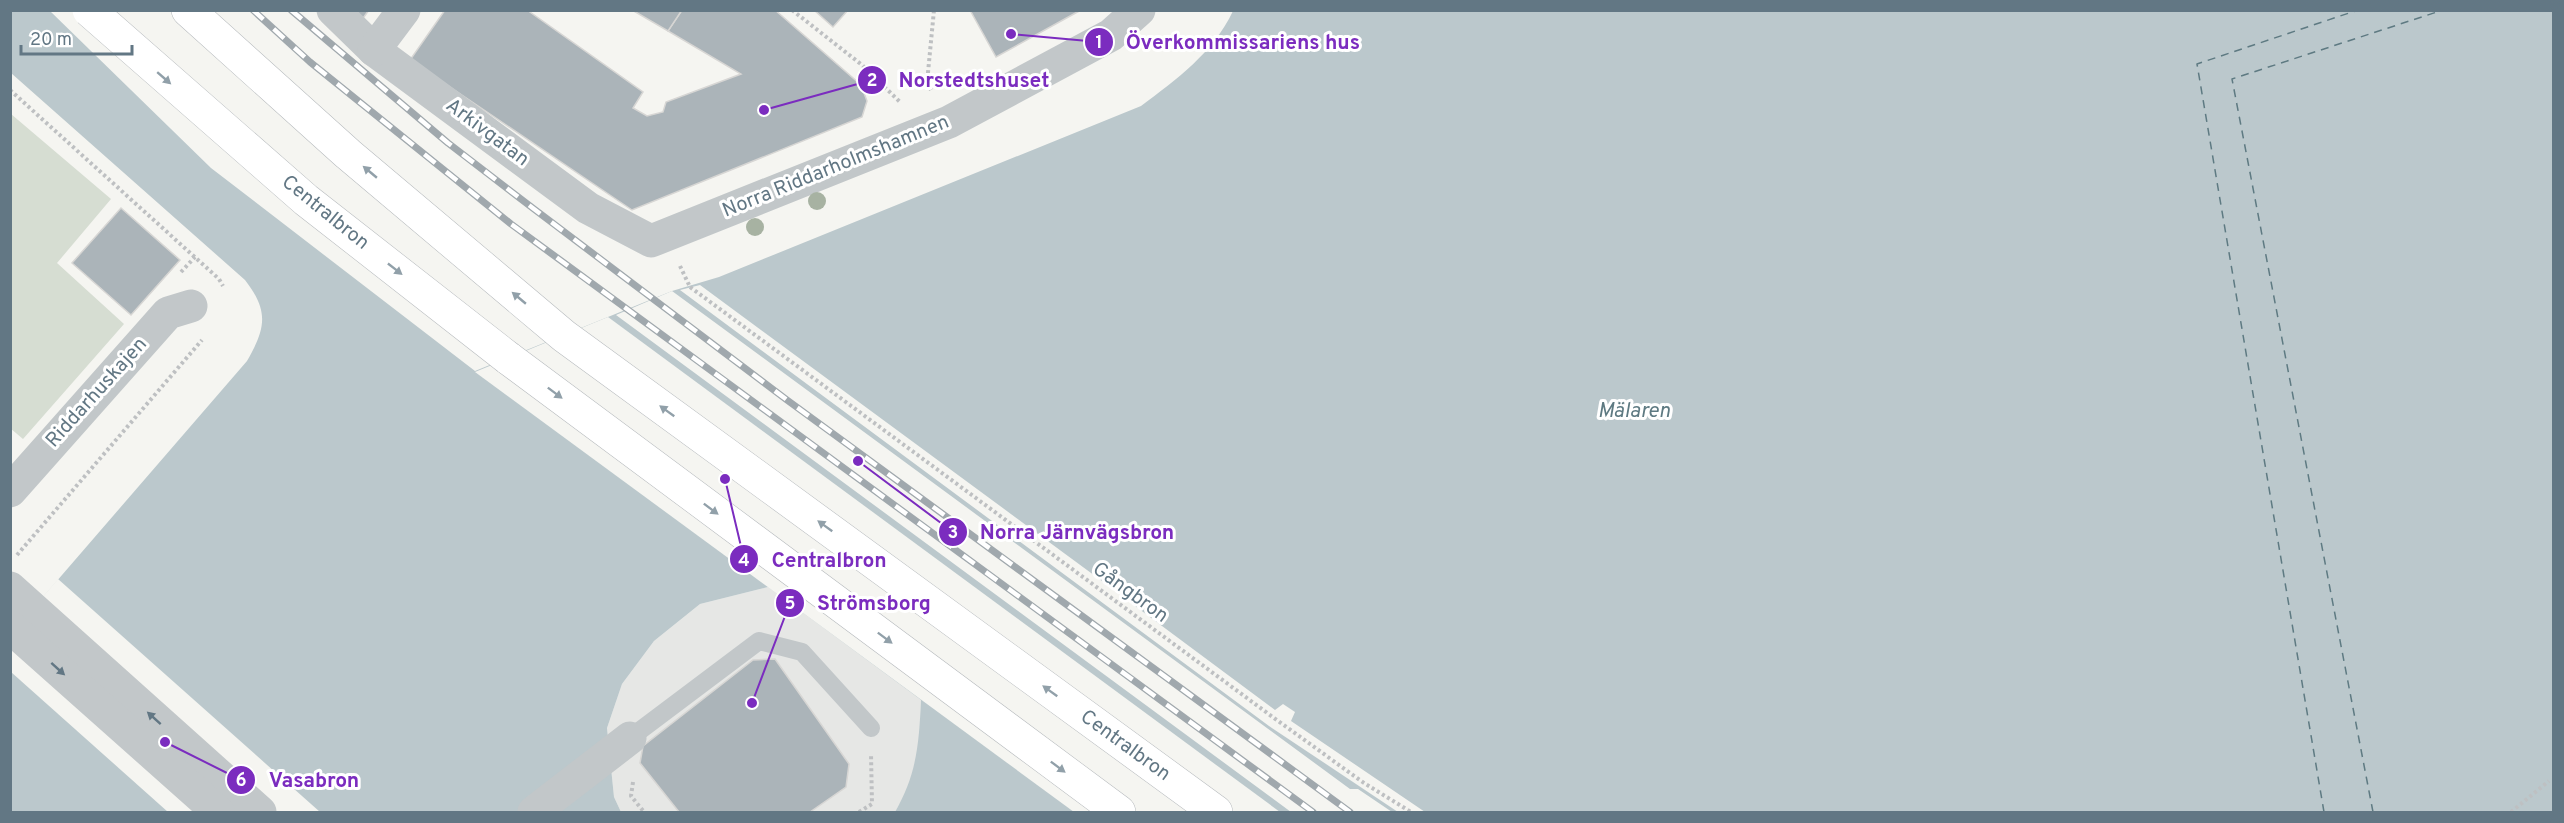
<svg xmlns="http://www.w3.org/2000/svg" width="2564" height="823" font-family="Overpass,sans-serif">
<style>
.built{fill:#e6e7e5}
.green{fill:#d6ddd2}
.water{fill:#bbc8cc}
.pier{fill:#f5f5f1}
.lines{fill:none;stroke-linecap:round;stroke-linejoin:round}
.ferry{stroke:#5e7a82;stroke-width:1.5;stroke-dasharray:8 6;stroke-linecap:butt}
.building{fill:#abb4b9;stroke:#d7d6d4;stroke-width:1.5}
.trunk-casing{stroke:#b6babd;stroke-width:34}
.path{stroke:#bec0c2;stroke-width:4;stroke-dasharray:3 3;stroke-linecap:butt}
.service{stroke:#c2c7c9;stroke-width:18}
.minor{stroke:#c2c7c9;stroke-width:33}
.tertiary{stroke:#c2c7c9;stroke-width:33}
.trunk{stroke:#fff;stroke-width:33}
.rail-casing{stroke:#a0a8ad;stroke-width:7}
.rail{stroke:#fff;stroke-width:4.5;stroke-dasharray:14;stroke-linecap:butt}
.trunk-bridge-casing{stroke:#b6babd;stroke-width:34;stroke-linecap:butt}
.path-bridge{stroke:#bec0c2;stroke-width:4;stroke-dasharray:3 3;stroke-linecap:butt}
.trunk-bridge{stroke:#fff;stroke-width:33}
.tree{fill:#a7b2a2}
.oneway{fill:#91a0a9}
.oneway2{fill:#627784}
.labels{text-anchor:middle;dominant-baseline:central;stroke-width:6;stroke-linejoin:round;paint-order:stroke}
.street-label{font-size:20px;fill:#627784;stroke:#fff}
.water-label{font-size:21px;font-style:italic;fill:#5e7a82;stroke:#fff}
.leader{fill:none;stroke:#7b2cbf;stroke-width:2}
.callout-dot{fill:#7b2cbf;stroke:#fff;stroke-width:2}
.mark-label{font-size:18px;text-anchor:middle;font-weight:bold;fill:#fff}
.callout-label{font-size:21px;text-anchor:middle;font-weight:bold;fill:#7b2cbf;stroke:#fff;stroke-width:6;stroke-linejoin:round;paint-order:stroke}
</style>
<rect width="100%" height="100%" fill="#f5f5f1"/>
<path class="built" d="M768,587L921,700L919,751L907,792L895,812H621L614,797L607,728L622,684L654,641L700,604Z"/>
<path class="green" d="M11,114L111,199L57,263L124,324L23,439L10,428Z"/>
<path class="water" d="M11,11H50L211,168L475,371L672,291L719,277L1141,106C1177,79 1213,53 1233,11H2553V812H895C917,774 919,743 921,700L768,587L700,604L654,641L622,684L607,728L614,797L621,812H11V634L247,361C266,328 269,311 245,280L11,73Z"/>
<g class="pier">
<path d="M700,285L1106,584L1114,580L1125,588L1123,597L1275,710L1283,704L1295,712L1291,721L1425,812H1398L1269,726L680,290Z"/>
<path d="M672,291L1350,789H1358L1392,812H1291L616,315Z"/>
<path d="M608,317L1280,812H1074L475,372Z"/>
<path d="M58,579L320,812H168L11,672V634Z"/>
</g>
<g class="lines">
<g class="ferry">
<path d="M2324,812L2197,64L2358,10"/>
<path d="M2373,812L2232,79L2443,10"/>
</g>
</g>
<g class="building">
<path d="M343,10H369L358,25Z"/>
<path d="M445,10H527L643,92L633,108L647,116L663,112L666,102L741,74L668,31L682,10H775L861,85L867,101L862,117L632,210L410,60Z"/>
<path d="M632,10H682L668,31Z"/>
<path d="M814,10H848L833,27Z"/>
<path d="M970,10H1081L996,57Z"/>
<path d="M121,208L180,260L131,315L72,263Z"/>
<path d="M775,659L849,764L846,787L810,812H679L640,763L643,746L753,660Z"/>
</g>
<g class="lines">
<defs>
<g id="trunk">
<path d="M188,10L348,154L564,336L1216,812"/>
<path d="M508,358L1119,812"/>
</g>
</defs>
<use href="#trunk" class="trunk-casing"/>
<g class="path">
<path d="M792,10L862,65L901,103"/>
<path d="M10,90L219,279L223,286"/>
<path d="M931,90L927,83L934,10"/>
<path d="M680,266L690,287"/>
<path d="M181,272L195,257"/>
<path d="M17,555L202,340"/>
<path d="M633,782L631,796L644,812"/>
<path d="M859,812L872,804L871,754"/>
<path d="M2511,812L2549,781"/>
</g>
<path class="service" d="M630,738L759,641L802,652L871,728"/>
<g class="minor">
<path d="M333,10L374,50L588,208L651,241L949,122L1111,35L1139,10"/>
<path d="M374,50L404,10"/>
<path d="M10,491L168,313L191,306"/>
<path d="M534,812L630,738"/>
</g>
<g class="tertiary">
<path d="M10,588L260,812"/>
<path d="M10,627L218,812"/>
</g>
<use href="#trunk" class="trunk"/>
<defs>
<g id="rail">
<path d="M253,10L310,62L511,224L1313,812"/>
<path d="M291,10L448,143L534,209L787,400L1350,812"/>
</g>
</defs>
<use href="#rail" class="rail-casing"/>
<use href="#rail" class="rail"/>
<defs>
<path id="trunk-bridge" d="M89,10L306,200L508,358"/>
</defs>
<use href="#trunk-bridge" class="trunk-bridge-casing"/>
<path class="path-bridge" d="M690,287L1274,718L1364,783L1411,812"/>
<use href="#trunk-bridge" class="trunk-bridge"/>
</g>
<g class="tree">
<circle cx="817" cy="201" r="9"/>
<circle cx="755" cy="227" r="9"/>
</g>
<defs><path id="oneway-solid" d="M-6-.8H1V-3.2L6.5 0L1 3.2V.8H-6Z" transform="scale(1.5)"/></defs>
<g class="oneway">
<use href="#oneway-solid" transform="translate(164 78) rotate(41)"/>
<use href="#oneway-solid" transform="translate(370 172) rotate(-140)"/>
<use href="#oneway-solid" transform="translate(395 269) rotate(38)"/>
<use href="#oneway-solid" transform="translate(519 298) rotate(-140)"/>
<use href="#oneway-solid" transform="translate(555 393) rotate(37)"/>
<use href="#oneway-solid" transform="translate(667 411) rotate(-144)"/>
<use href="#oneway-solid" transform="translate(711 509) rotate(37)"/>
<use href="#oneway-solid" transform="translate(825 526) rotate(-144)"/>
<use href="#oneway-solid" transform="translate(885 638) rotate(37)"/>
<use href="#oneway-solid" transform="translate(1050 691) rotate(-144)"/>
<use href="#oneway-solid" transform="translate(1058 767) rotate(37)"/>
</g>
<g class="oneway2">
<use href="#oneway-solid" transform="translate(58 669) rotate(42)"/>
<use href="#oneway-solid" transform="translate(154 718) rotate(-138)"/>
</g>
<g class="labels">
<g class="street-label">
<text transform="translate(487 133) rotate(37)">Arkivgatan</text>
<text transform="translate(836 167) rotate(-22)">Norra Riddarholmshamnen</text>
<text transform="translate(325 213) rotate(39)">Centralbron</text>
<text transform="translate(97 393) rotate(-48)">Riddarhuskajen</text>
<text transform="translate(1130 593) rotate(36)">Gångbron</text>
<text transform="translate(1125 746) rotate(36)">Centralbron</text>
</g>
<g class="water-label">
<text x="1634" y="411">Mälaren</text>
</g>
</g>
<path class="leader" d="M1011 34L1099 42M764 110L872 80M858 461L953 532M725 479L744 559M752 703L790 603M165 742L241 780"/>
<g class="callout-dot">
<circle cx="1011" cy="34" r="6"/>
<circle cx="764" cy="110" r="6"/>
<circle cx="858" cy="461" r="6"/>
<circle cx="725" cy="479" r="6"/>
<circle cx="752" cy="703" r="6"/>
<circle cx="165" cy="742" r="6"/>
<circle cx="1099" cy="42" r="15"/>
<circle cx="872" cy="80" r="15"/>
<circle cx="953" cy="532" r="15"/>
<circle cx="744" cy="559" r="15"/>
<circle cx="790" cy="603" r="15"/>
<circle cx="241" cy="780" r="15"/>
</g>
<g class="mark-label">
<text x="1099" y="48">1</text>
<text x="872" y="86">2</text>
<text x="953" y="538">3</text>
<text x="744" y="566">4</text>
<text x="790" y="609">5</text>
<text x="241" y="786">6</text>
</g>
<g class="callout-label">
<text x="1243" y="49">Överkommissariens hus</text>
<text x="974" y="87">Norstedtshuset</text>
<text x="1077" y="539">Norra Järnvägsbron</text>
<text x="829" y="567">Centralbron</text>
<text x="874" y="610">Strömsborg</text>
<text x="314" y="787">Vasabron</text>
</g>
<rect width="2564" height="823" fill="none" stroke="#627784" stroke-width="24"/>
<path d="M21 45v9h111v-9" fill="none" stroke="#627784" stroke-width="3"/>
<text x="30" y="45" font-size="18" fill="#627784" stroke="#ffffff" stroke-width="4.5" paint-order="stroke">20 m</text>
</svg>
